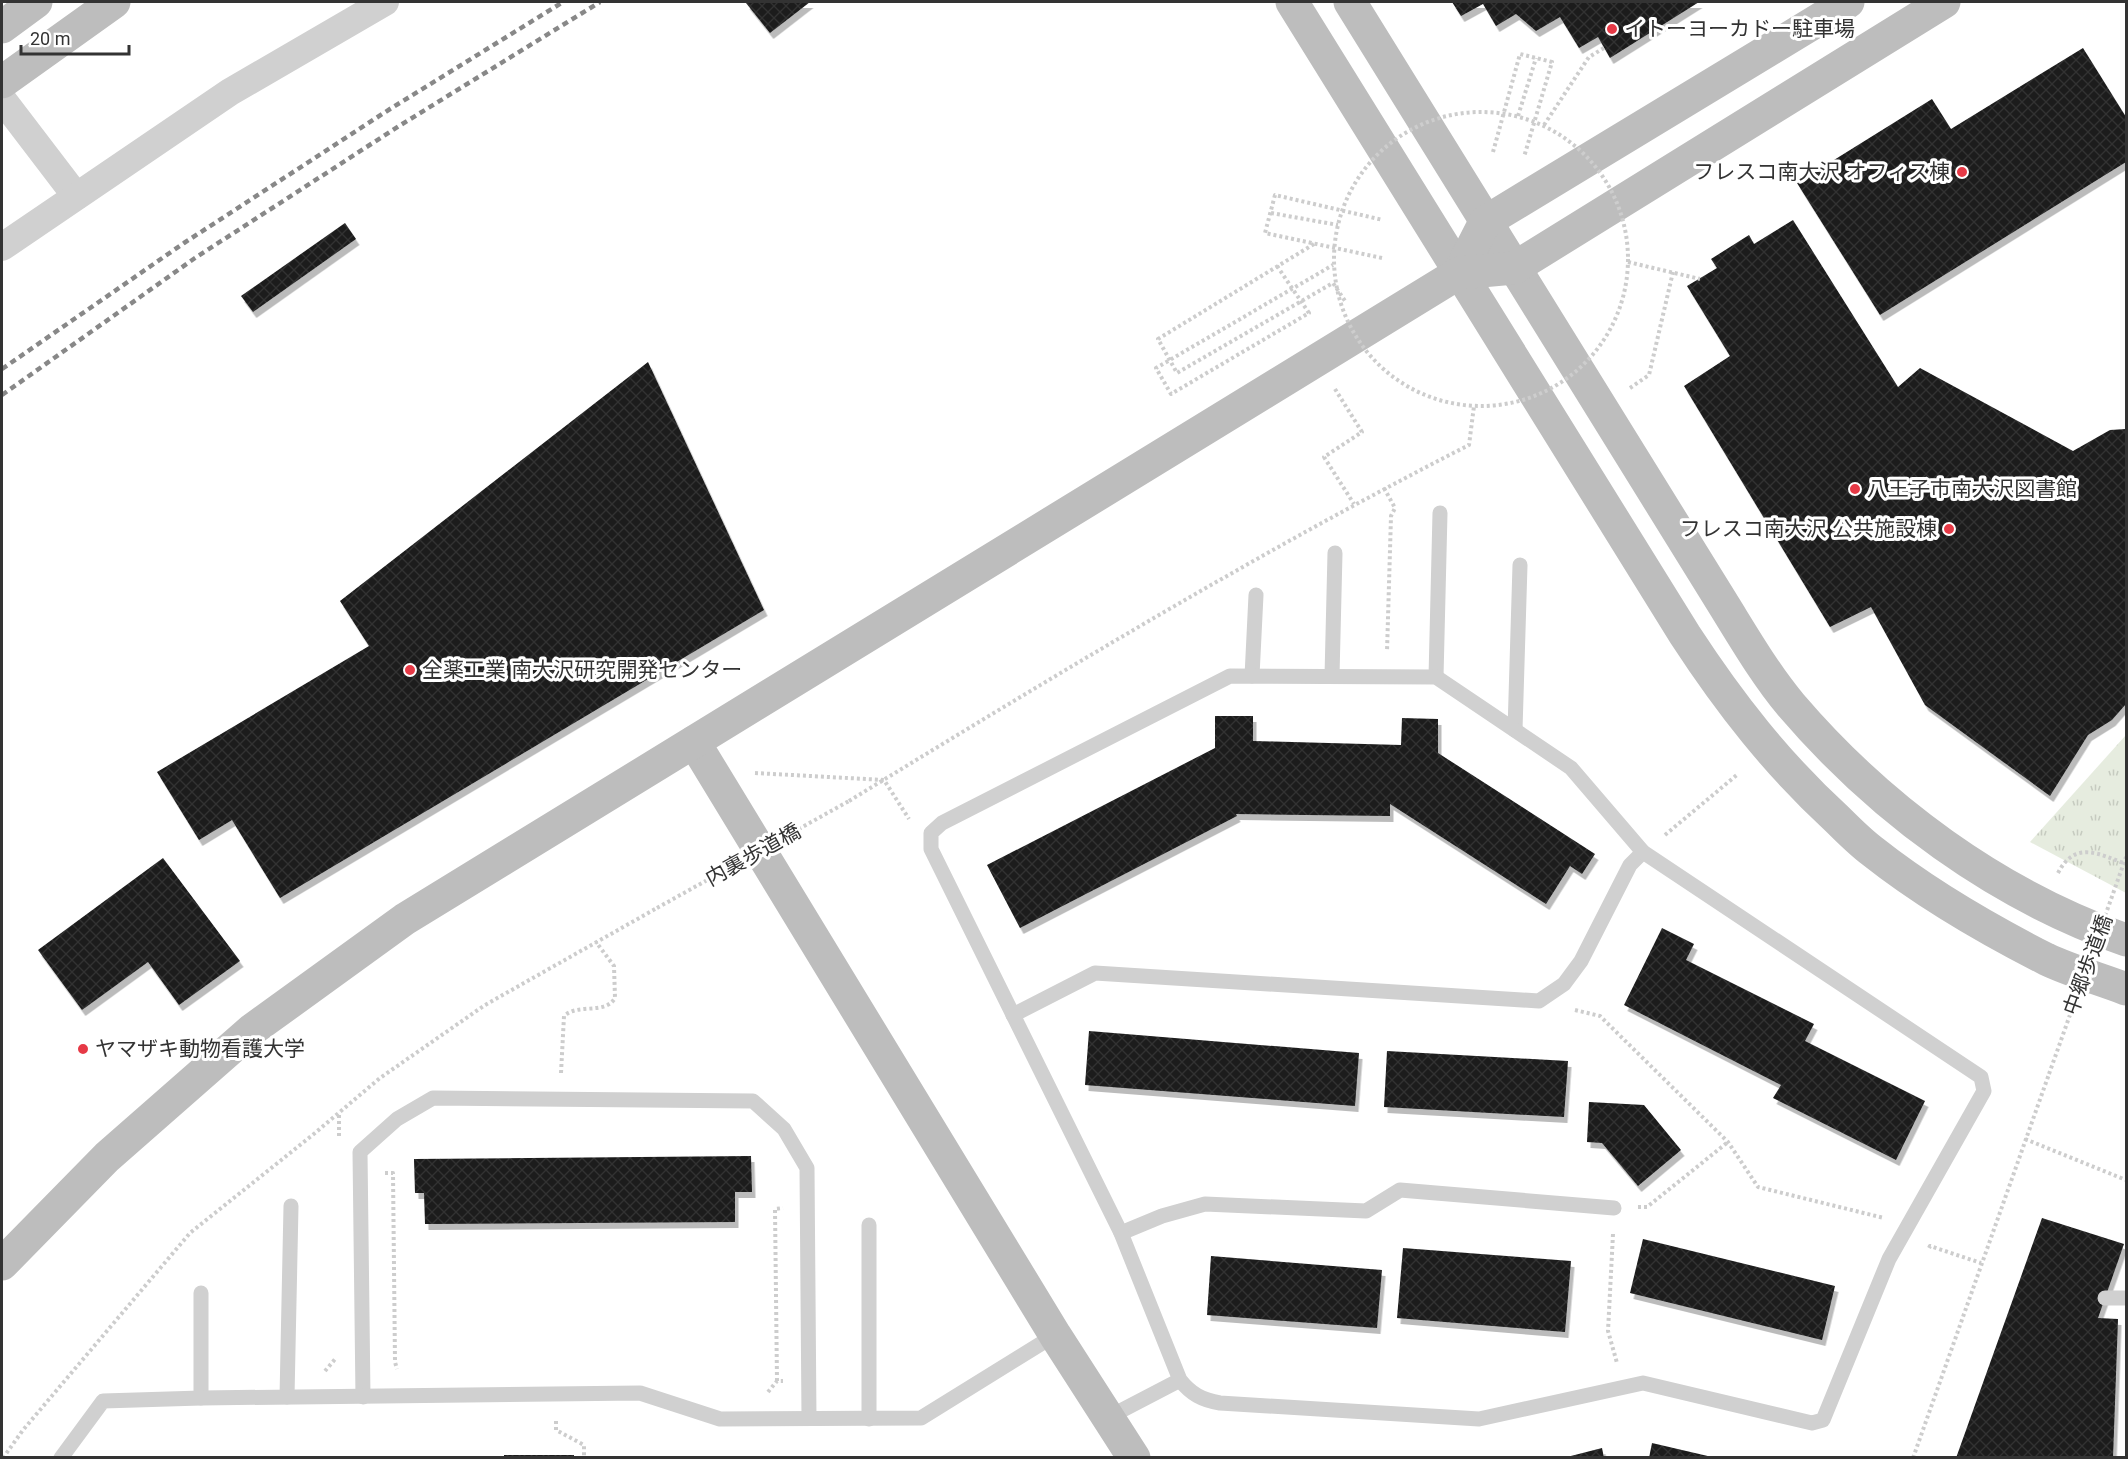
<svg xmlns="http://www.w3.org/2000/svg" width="2128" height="1459" font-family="Roboto,'Noto Sans JP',sans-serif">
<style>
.park{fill:url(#park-tufts)}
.building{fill:url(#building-cross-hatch);filter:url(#shadow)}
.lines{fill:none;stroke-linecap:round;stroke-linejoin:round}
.path{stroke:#cdcdcd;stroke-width:4;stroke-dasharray:3 3;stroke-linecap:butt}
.lane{stroke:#d0d0d0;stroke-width:15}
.street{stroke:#d0d0d0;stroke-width:28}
.secondary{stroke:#bdbdbd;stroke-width:33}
.rail{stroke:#888;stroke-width:4.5;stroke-dasharray:6 4.5;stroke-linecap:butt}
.path-bridge{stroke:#cdcdcd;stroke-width:4;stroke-dasharray:3 3;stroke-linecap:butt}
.poi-dot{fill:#e63946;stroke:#fff;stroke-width:2}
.labels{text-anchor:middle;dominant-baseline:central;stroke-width:6;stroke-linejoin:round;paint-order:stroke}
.poi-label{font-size:21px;fill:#333;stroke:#fff;text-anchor:start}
.street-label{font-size:21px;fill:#333;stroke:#fff}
</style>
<defs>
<pattern id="park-tufts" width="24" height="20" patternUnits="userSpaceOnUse" patternTransform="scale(1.5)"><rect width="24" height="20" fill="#e6ecdf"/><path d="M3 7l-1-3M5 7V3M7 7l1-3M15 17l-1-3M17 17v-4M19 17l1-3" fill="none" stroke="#c6cbc0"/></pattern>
<pattern id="building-cross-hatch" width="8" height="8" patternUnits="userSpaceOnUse" patternTransform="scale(1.5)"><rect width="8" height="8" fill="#1a1a1a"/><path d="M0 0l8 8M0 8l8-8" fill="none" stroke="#333"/></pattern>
<filter id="shadow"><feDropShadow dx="3.5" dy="6" stdDeviation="0" flood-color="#0004"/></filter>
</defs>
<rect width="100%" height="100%" fill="#fff"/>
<path class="park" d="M2126,735V893L2030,842Z"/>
<g class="building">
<path d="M748,2H810L770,33L746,3Z"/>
<path d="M1452,2H1699L1610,58L1598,37L1579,48L1560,17L1536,31L1516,14L1496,26L1483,4L1461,16Z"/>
<path d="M2083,48L2126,117V162L1880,315L1797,183L1932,99L1951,129Z"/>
<path d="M1793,220L1898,387L1920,368L2073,451L2110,430L2126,429V704L2112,720L2088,735L2050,796L1925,705L1871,607L1830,627L1684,386L1730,356L1687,286L1717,268L1711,259L1749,235L1754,244Z"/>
<path d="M345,223L356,239L253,312L241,296Z"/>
<path d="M648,362L764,610L280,898L232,820L199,840L157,772L369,646L340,601Z"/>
<path d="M1215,716H1253V741L1401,745L1402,718L1438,719V753L1595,854L1582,874L1570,866L1546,904L1390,804V816L1236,814L1237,816L1020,928L987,865L1215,748Z"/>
<path d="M163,858L240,961L179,1005L148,962L82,1010L38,950Z"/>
<path d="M1662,928L1694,944L1686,960L1814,1024L1805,1041L1925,1101L1896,1160L1773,1098L1781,1085L1624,1005Z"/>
<path d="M1089,1031L1359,1053L1355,1106L1085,1085Z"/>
<path d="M1387,1051L1568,1061L1564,1117L1384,1107Z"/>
<path d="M1589,1102L1644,1105L1681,1150L1638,1186L1602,1143L1587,1142Z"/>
<path d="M751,1156L752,1192H735V1222L425,1224L424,1193H415L414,1159Z"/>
<path d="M2042,1218L2124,1244L2098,1318L2118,1319L2113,1458H1956Z"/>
<path d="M1643,1239L1835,1286L1822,1340L1630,1293Z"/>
<path d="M1403,1248L1571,1261L1565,1332L1397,1318Z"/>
<path d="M1211,1256L1382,1270L1377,1328L1207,1315Z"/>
<path d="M1652,1443L1712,1457V1458H1649Z"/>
<path d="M1602,1448L1604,1458H1567V1457Z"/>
<rect x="504" y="1455" width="70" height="3"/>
</g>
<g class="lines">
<g class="path">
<path d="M1518,116L1536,58"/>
<path d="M1544,125L1589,57L1604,48"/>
<path d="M1493,152L1520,54L1552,62L1524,157"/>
<path d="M1271,213L1338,225"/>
<path d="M1314,244L1158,339L1177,373L1333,283L1345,301"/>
<path d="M1382,258L1265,233L1275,195L1383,220"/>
<path d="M1628,262L1700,279"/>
<path d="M1630,388L1649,375L1673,272"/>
<path d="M1335,389L1362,432L1324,457L1354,504"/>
<path d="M1384,488L1395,508L1391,516L1387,652"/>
<path d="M755,773L884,780L909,819"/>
<path d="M849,801C1052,677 1257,553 1469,445L1474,406"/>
<path d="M1665,835L1738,774"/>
<path d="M2058,873C2075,840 2099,854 2126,864"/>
<path d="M1575,1010L1600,1016L1728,1142L1758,1187L1884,1218"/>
<path d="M561,1073L564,1016C578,1003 605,1015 615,998L614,966L596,942"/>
<path d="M339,1136V1113"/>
<path d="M2025,1139L2126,1180"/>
<path d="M385,1173H393L395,1362L397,1369"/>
<path d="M1638,1207H1647L1728,1142"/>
<path d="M1613,1234L1608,1331L1617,1363"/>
<path d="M1929,1248L1930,1246L1981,1263"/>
<path d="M325,1371L336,1358"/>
<path d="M777,1381L775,1209L783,1208"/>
<path d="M768,1392L777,1381H783"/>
<path d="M556,1421V1430L584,1445V1458"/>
<path d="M3,1458L23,1430L190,1233L315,1133L380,1078L485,1005L657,908"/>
<path d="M1913,1458L2049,1074"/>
</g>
<g class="lane">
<path d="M1252,676L1256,595"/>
<path d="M1332,676L1335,553"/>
<path d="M1436,677L1440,513"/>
<path d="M1515,730L1520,565"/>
<path d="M1013,1015L1095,973L1539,1001L1564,984L1581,961L1630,865L1643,852"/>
<path d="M869,1225V1419"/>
<path d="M1121,1233L1162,1216L1205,1204L1366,1211L1400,1190L1614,1208"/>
<path d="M201,1293V1398"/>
<path d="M2105,1298H2126"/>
<path d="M287,1397L291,1206"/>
<path d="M363,1397L360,1152L397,1119L433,1098L753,1101L784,1129L807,1168L809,1418"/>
<path d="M1109,1417L1180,1380L1121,1233L931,849V833L942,823L1230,676L1436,677L1571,768L1643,852L1981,1077L1984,1091L1889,1259L1823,1420L1812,1423L1643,1383L1479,1419L1220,1403C1202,1400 1191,1394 1180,1380"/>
<path d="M61,1458L103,1401L201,1398L640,1393L720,1419L921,1418L1055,1335"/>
</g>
<g class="street">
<path d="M2,99L76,196"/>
<path d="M2,247L230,92L385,2"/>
</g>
<g class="secondary">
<path d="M1292,2L1685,635C1730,704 1777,764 1838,820C1849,831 1860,842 1872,851C1925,893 1985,928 2046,959C2071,971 2100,979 2126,989"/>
<path d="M1350,2L1725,607C1746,641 1766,675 1791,705C1880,809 1997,895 2126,940"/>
<path d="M2,27L36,2"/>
<path d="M2,82L114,2"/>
<path d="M1459,273L1485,222L1848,2"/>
<path d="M694,742L1055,1335L1134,1458"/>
<path d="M2,1264L107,1157L253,1029L405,919L1459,273L1514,268L1944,2"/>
</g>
<g class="rail">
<path d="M2,369L184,243L390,109L563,2"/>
<path d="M2,395L195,258L399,126L600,2"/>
</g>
<g class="path-bridge">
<circle cx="1481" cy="259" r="147"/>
<path d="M1277,266L1309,313L1171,394L1156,368L1333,265"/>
<path d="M657,908L849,801"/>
<path d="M2049,1074L2126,857"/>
</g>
</g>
<g class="poi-dot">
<circle cx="1612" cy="29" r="6"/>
<circle cx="1962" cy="172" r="6"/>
<circle cx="1855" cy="489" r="6"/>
<circle cx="1949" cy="529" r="6"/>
<circle cx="410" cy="670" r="6"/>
<circle cx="83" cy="1049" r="6"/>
</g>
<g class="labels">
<g class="poi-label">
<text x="1624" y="29">イトーヨーカドー駐車場</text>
<text x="1950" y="172" text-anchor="end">フレスコ南大沢 オフィス棟</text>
<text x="1867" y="489">八王子市南大沢図書館</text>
<text x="1937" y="529" text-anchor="end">フレスコ南大沢 公共施設棟</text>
<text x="422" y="670">全薬工業 南大沢研究開発センター</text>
<text x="95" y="1049">ヤマザキ動物看護大学</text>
</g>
<g class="street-label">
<text transform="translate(753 855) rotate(-29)">内裏歩道橋</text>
<text transform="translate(2088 965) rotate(-70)">中郷歩道橋</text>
</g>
</g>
<rect width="2128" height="1459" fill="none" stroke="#333333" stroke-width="6"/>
<path d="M21 45v9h108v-9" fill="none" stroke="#333333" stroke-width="3"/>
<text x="30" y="45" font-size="18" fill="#333333" stroke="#ffffff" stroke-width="4.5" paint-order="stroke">20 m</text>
</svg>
